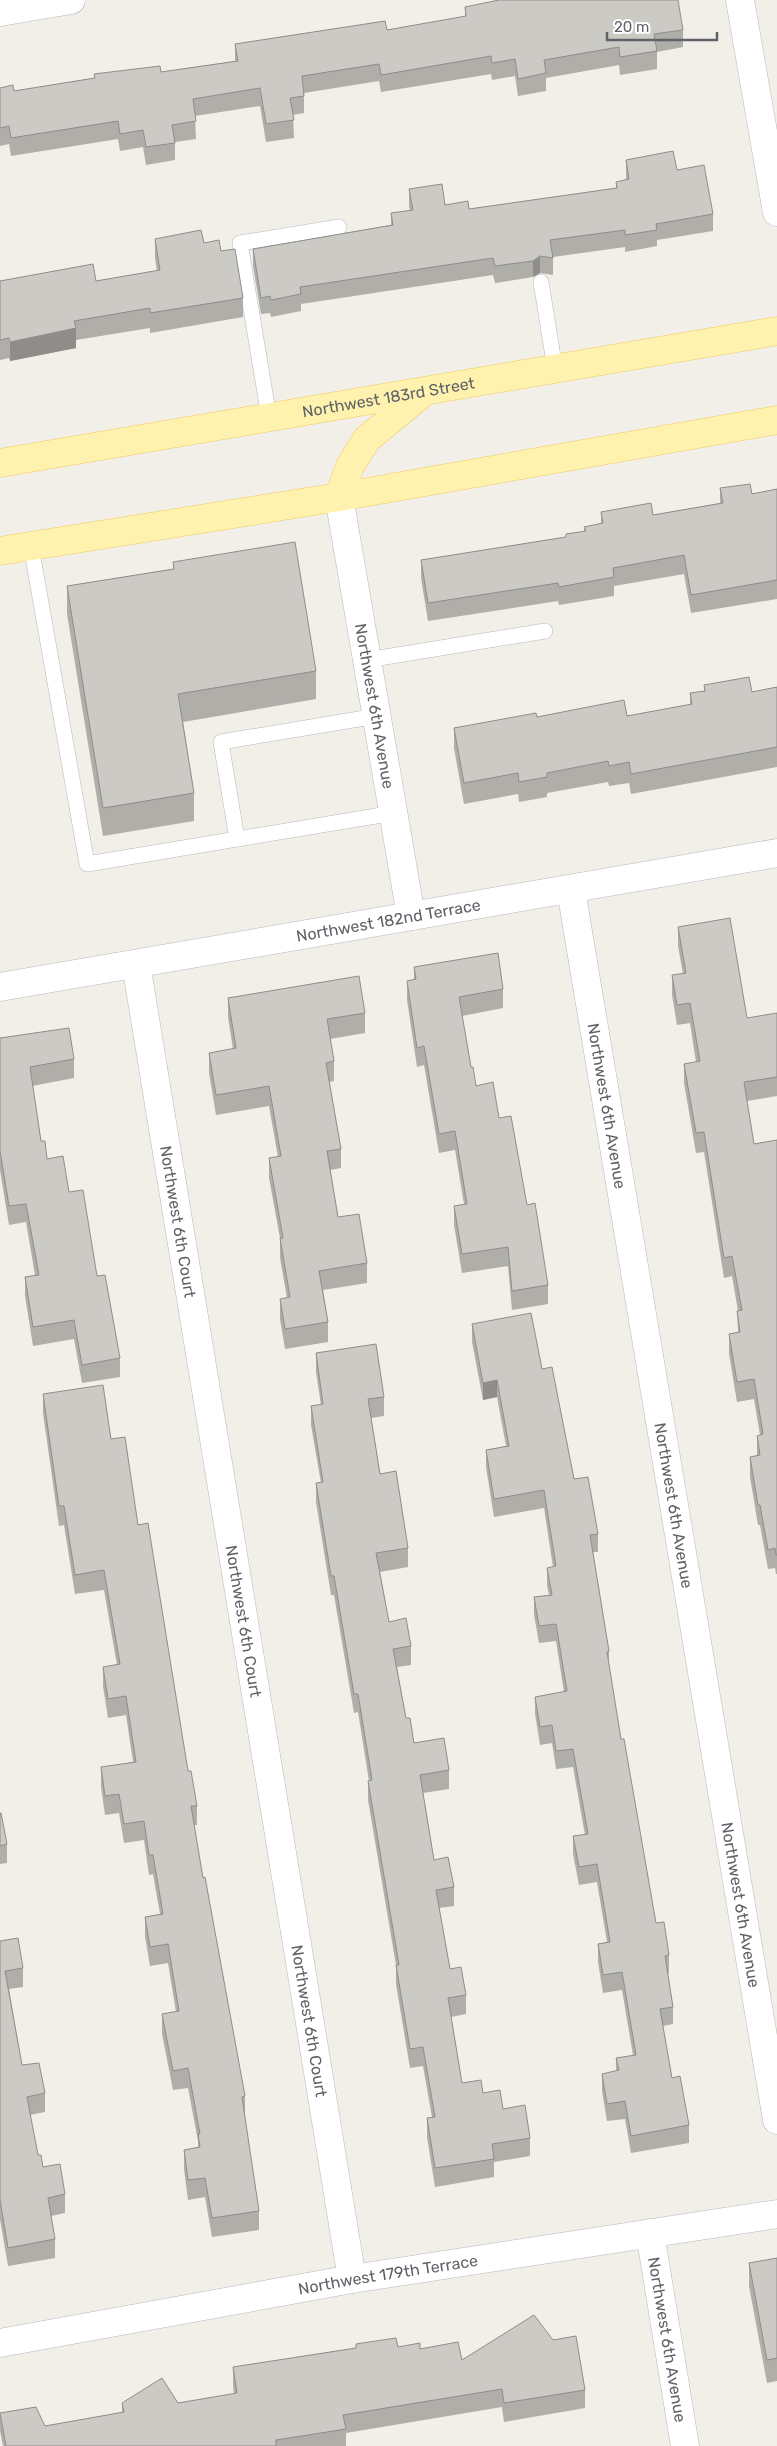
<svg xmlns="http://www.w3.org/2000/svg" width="777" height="2446" font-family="Rubik,sans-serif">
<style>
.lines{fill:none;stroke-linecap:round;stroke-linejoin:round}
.service-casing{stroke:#b5b8bc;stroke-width:16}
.minor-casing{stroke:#b5b8bc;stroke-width:29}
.primary-casing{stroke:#f2c960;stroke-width:29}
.service{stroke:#fff;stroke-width:15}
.minor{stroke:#fff;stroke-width:28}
.primary{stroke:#fff2af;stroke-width:28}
.wall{fill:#afaea9}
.shaded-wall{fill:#8f8d8a}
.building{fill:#cccac5;stroke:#8f8d8a}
.labels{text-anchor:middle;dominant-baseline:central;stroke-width:5;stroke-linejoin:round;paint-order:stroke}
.street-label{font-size:16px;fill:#5f6368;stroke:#fff}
</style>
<rect width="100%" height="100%" fill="#f1efe8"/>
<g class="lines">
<defs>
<g id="service">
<path d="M541,282L555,369"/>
<path d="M269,417L240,243L339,227"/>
<path d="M31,546L87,864L394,813"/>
<path d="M367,660L545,631"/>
<path d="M237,839L221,742L377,716"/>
</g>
<g id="minor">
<path d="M740,0L777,212"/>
<path d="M0,12L71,0"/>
<path id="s1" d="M339,497L411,916"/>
<path id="s2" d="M571,890L777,2120"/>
<path id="s3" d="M136,964L352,2279"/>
<path id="s4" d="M0,987L777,853"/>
<path id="s5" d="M650,2233L685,2446"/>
<path id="s6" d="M0,2343L352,2279L777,2214"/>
</g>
<g id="primary">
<path id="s7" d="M0,463L777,331"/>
<path d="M339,497L350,466L367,439L424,392"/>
<path d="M0,551L339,497L777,420"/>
</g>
</defs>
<use href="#service" class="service-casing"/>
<use href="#minor" class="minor-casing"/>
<use href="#primary" class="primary-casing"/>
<use href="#service" class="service"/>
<use href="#minor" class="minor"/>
<use href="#primary" class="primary"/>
</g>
<g class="wall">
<path d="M465,7L683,30V47L657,52V69L620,75L619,65L546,78V91L518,96L515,76L492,80L491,74L381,92L379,81L304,93V113L293,115L294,138L266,142L260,106L195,116L196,139L175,142V160L146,165L143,147L120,151L118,139L11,156L9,144L0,146V88L14,91L94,78V74L161,72L235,61V44L387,30L465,17Z"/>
<path d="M626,160L677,170L713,214V231L657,240V246L625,252V247L553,257V275L540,273L533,277L495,283L493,275L301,304V311L271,317L270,313L261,314L253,266V249L391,225V213L410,211L409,206V189L445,205L469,209L616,188V182L626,180Z"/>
<path d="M155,239L204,243L221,251L243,298V317L150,333V328L76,340V348L10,361L9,358L0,360V281H96L157,271L155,258Z"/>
<path d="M720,488L752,494L777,489V599L691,613L684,574L614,586V596L559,605L558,601L428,621L421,578V560L566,537V534L584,532V527L601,524V512L653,515L720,503Z"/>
<path d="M173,562L316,671V699L183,722L194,793V821L103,836L67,614V586L173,569Z"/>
<path d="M704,685L752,692L777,687V767L631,794L629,783L609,786L608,782L547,793V797L519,802L518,794L464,804L454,748V728L537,717L627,716L690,705V693L704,691Z"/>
<path d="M678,927L747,1018L777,1015V1096L747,1101L754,1144L777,1140V1574H776L775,1568L768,1569L760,1525H758L750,1477V1457L757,1456V1436L760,1435L754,1399L737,1402L729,1354V1334L738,1332L737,1311H738L732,1276L724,1278L704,1152L696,1153L684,1083V1064L696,1062L690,1023L677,1025L672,995V975L683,974L678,946Z"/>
<path d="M414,967L503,989V1008L462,1016L471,1067L476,1086L499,1118L527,1205L548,1285V1304L512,1310L508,1266L462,1273L454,1225V1206L464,1204L455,1150L439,1153L424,1065L417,1067L407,1000V981L414,980Z"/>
<path d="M228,998L365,1013V1033L330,1039L334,1061V1081L329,1082L341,1149V1168L330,1170L338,1217L367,1263V1283L323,1290L328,1322V1342L285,1349L280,1319V1299L287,1298L280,1258V1238L269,1178V1158L278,1157L269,1106L216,1115L209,1073V1053L233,1049L228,1017Z"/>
<path d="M0,1038L74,1059V1078L32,1086L41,1141L47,1159L69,1192L97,1276L120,1358V1377L82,1383L74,1339L33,1346L25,1296V1277L35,1275L26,1222L9,1225L0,1170Z"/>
<path d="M472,1324L542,1369L574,1479L598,1534V1552H593L609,1651V1669L621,1739L656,1923L669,1955V1973H667L673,2007V2024L663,2026L672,2078L689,2125V2143L631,2153L625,2119L607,2121L602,2091V2074L616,2071V2058L633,2055L622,1990L603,1993L598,1962V1944L607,1942L597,1882L579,1885L573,1854V1836L585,1835L573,1767L556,1769L552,1743L540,1745L535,1714V1697L564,1692L556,1641L539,1643L534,1615V1597L549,1595L547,1585V1568L553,1567L544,1508L494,1517L486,1467V1450L506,1446L497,1397L483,1400L472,1342Z"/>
<path d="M316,1353L384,1397V1416L371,1418L380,1474L408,1548V1567L380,1572L389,1622L411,1646V1665L397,1667L406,1718L414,1743L449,1770V1789L423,1793L434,1860L454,1887V1906L439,1908L450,1969L466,1995V2014L451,2017L462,2083L483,2093L503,2109L530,2138V2156L494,2162V2177L435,2187L427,2137V2118L432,2117L423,2066L410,2068L396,1984V1965L368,1800V1781H369L358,1712L354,1713L334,1595H331L316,1502V1483H321L311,1425V1406L321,1405L316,1372Z"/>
<path d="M43,1394L111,1439L138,1525L188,1771L197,1806V1825H194L203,1878L245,2096V2116H244L259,2211V2230L212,2237L205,2197L188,2200L184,2169V2150L198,2147V2141L188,2088L173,2090L162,2034V2014L176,2012L168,1963L150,1966L145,1936V1917L160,1914L153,1874L149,1875L144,1840L124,1843L119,1813L105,1815L101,1787V1767L133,1762L126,1715L108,1718L103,1686V1667L117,1665L104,1590L75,1594L64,1525L59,1526L43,1413Z"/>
<path d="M0,1813L7,1844V1863L0,1864Z"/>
<path d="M0,1941L23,1968V1987L9,1989L22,2065L45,2093V2112L30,2115L38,2155L43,2167L65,2194V2213L51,2216L55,2239V2258L8,2266L0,2219Z"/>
<path d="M777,2258V2381L767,2383L749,2286V2263Z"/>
<path d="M356,2344L420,2349L462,2360L585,2390V2408L504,2422L502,2407L346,2433V2446H3L0,2431V2413L45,2426L122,2413V2403H178L234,2394L233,2385V2367L356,2348Z"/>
</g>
<g class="shaded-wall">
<path d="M540,256V273L533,277V261Z"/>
<path d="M76,328V348L10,361V342Z"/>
<path d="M497,1380V1397L483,1400V1383Z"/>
</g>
<g class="building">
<path d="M499,0H678L683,30L654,34L657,51L620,57L619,47L544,60L546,73L518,79L515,59L492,63L491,56L381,75L379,64L302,76L304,96L290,98L294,120L266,124L260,88L193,99L196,121L172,125L175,143L146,147L143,130L120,134L118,121L11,138L9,126L0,128V88L13,85L14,91L95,78L94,74L160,66L161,72L238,61L235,44L385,21L387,30L466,16L465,7Z"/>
<path d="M673,151L677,170L704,165L713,214L656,224L657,230L625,235V230L550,240L553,258L540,256L533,261L495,266L493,258L300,287L301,294L271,300L270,296L261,298L253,249L393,225L391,213L413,210L409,189L442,184L445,205L468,201L469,209L617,188L616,182L629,179L626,160Z"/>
<path d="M201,230L204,243L219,240L221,251L235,249L243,298L150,313V308L74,321L76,328L10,342L9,338L0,340V281L93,264L96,281L160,270L155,239Z"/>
<path d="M750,484L752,494L777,489V580L691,595L684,555L613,568L614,577L559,587L558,583L428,603L421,560L566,537V534L586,531L584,527L603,523L601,512L651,503L653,515L723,503L720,488Z"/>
<path d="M295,542L316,671L178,694L194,793L103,808L67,586L174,569L173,562Z"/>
<path d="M749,677L752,692L777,687V747L631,774L629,762L609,766L608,761L547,773V777L519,782L518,773L464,783L454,728L536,713L537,717L624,700L627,716L692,704L690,693L705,691L704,685Z"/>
<path d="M730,918L747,1018L777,1013V1077L744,1082L754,1144L777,1140V1555H776L775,1548L768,1550L760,1505H758L750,1457L760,1455L757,1436L763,1434L754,1379L737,1382L729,1334L740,1332L737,1311L742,1310L732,1256L724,1258L704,1132L696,1133L684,1064L700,1061L690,1003L677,1005L672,975L686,973L678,927Z"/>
<path d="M498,953L503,989L459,997L471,1067H473L476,1086L493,1082L499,1118L511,1116L527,1205L535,1203L548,1285L512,1291L508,1247L462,1254L454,1206L467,1204L455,1131L439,1134L424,1046L417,1048L407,981L416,979L414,967Z"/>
<path d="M359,976L365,1013L327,1019L334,1061L326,1063L341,1149L327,1151L338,1217L359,1214L367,1263L319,1271L328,1322L285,1329L280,1299L290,1297L280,1238H283L269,1158L281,1156L269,1086L216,1095L209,1053L236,1048L228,998Z"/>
<path d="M69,1028L74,1059L30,1067L41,1141H45L47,1159L63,1156L69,1192L83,1190L97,1276L105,1275L120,1358L82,1365L74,1320L33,1327L25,1277L39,1275L26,1204L9,1206L0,1151V1038Z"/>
<path d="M531,1313L542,1369L552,1367L574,1479L588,1477L598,1534L590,1535L609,1651L607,1652L621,1739H624L656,1923L664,1922L669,1955L665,1956L673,2007L660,2009L672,2078L680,2076L689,2125L631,2136L625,2101L607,2104L602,2074L619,2070L616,2058L636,2055L622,1972L603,1975L598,1944L610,1942L597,1864L579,1867L573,1836L588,1834L573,1749L556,1751L552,1725L540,1727L535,1697L567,1691L556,1624L539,1626L534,1597L552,1595L547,1568L556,1566L544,1490L494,1499L486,1450L509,1446L497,1380L483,1383L472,1324Z"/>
<path d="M376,1344L384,1397L368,1399L380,1474L396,1471L408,1548L376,1553L389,1622L406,1618L411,1646L393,1649L406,1718H410L414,1743L444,1738L449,1770L420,1775L434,1860L448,1857L454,1887L436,1890L450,1969L461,1967L466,1995L448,1998L462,2083L481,2080L483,2093L500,2090L503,2109L525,2105L530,2138L492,2144L494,2159L435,2168L427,2118L435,2117L423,2047L410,2049L396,1965H399L368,1781L372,1780L358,1694H354L334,1576H331L316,1483L323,1482L311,1406L323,1404L316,1353Z"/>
<path d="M103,1385L111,1439L125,1437L138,1525L148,1523L188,1771H191L197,1806H191L203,1878L205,1877L245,2096L242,2097L259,2211L212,2218L205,2178L188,2180L184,2150L200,2147L198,2134H200L188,2068L173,2071L162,2014L179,2011L168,1944L150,1947L145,1917L163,1914L153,1855H149L144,1821L124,1824L119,1794L105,1796L101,1767L136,1762L126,1696L108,1699L103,1667L120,1664L104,1570L75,1575L64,1506H59L43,1394Z"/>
<path d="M0,1813H1L7,1844L0,1846Z"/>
<path d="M18,1938L23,1968L5,1971L22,2065L39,2063L45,2093L27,2097L38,2155H41L43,2167L60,2164L65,2194L48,2198L55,2239L8,2248L0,2200V1941Z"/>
<path d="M777,2258V2358L767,2360L749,2263Z"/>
<path d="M534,2315L553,2340L576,2336L585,2390L504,2403L502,2389L343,2415L346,2429L276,2440V2446H6L0,2413L36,2407L45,2426L124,2412L122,2403L162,2378L178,2403L237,2393L233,2367L356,2348V2344L396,2338L398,2347L420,2343V2349L458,2342L462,2360Z"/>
</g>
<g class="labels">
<g class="street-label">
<text stroke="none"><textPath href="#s7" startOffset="394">Northwest 183rd Street</textPath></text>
<text stroke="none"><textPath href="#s1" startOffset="212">Northwest 6th Avenue</textPath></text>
<text stroke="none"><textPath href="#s4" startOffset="394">Northwest 182nd Terrace</textPath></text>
<text stroke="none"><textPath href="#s2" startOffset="219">Northwest 6th Avenue</textPath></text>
<text stroke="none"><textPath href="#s3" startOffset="261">Northwest 6th Court</textPath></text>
<text stroke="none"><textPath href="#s2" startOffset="624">Northwest 6th Avenue</textPath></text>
<text stroke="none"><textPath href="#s3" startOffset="666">Northwest 6th Court</textPath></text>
<text stroke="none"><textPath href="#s2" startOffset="1029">Northwest 6th Avenue</textPath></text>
<text stroke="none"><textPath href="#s3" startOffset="1071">Northwest 6th Court</textPath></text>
<text stroke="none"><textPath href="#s6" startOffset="394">Northwest 179th Terrace</textPath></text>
<text stroke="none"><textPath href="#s5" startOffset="108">Northwest 6th Avenue</textPath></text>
</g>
</g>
<path d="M607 32v8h110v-8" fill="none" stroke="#5f6368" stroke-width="2.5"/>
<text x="614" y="32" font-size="15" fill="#5f6368" stroke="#ffffff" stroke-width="4" paint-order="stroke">20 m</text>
</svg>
